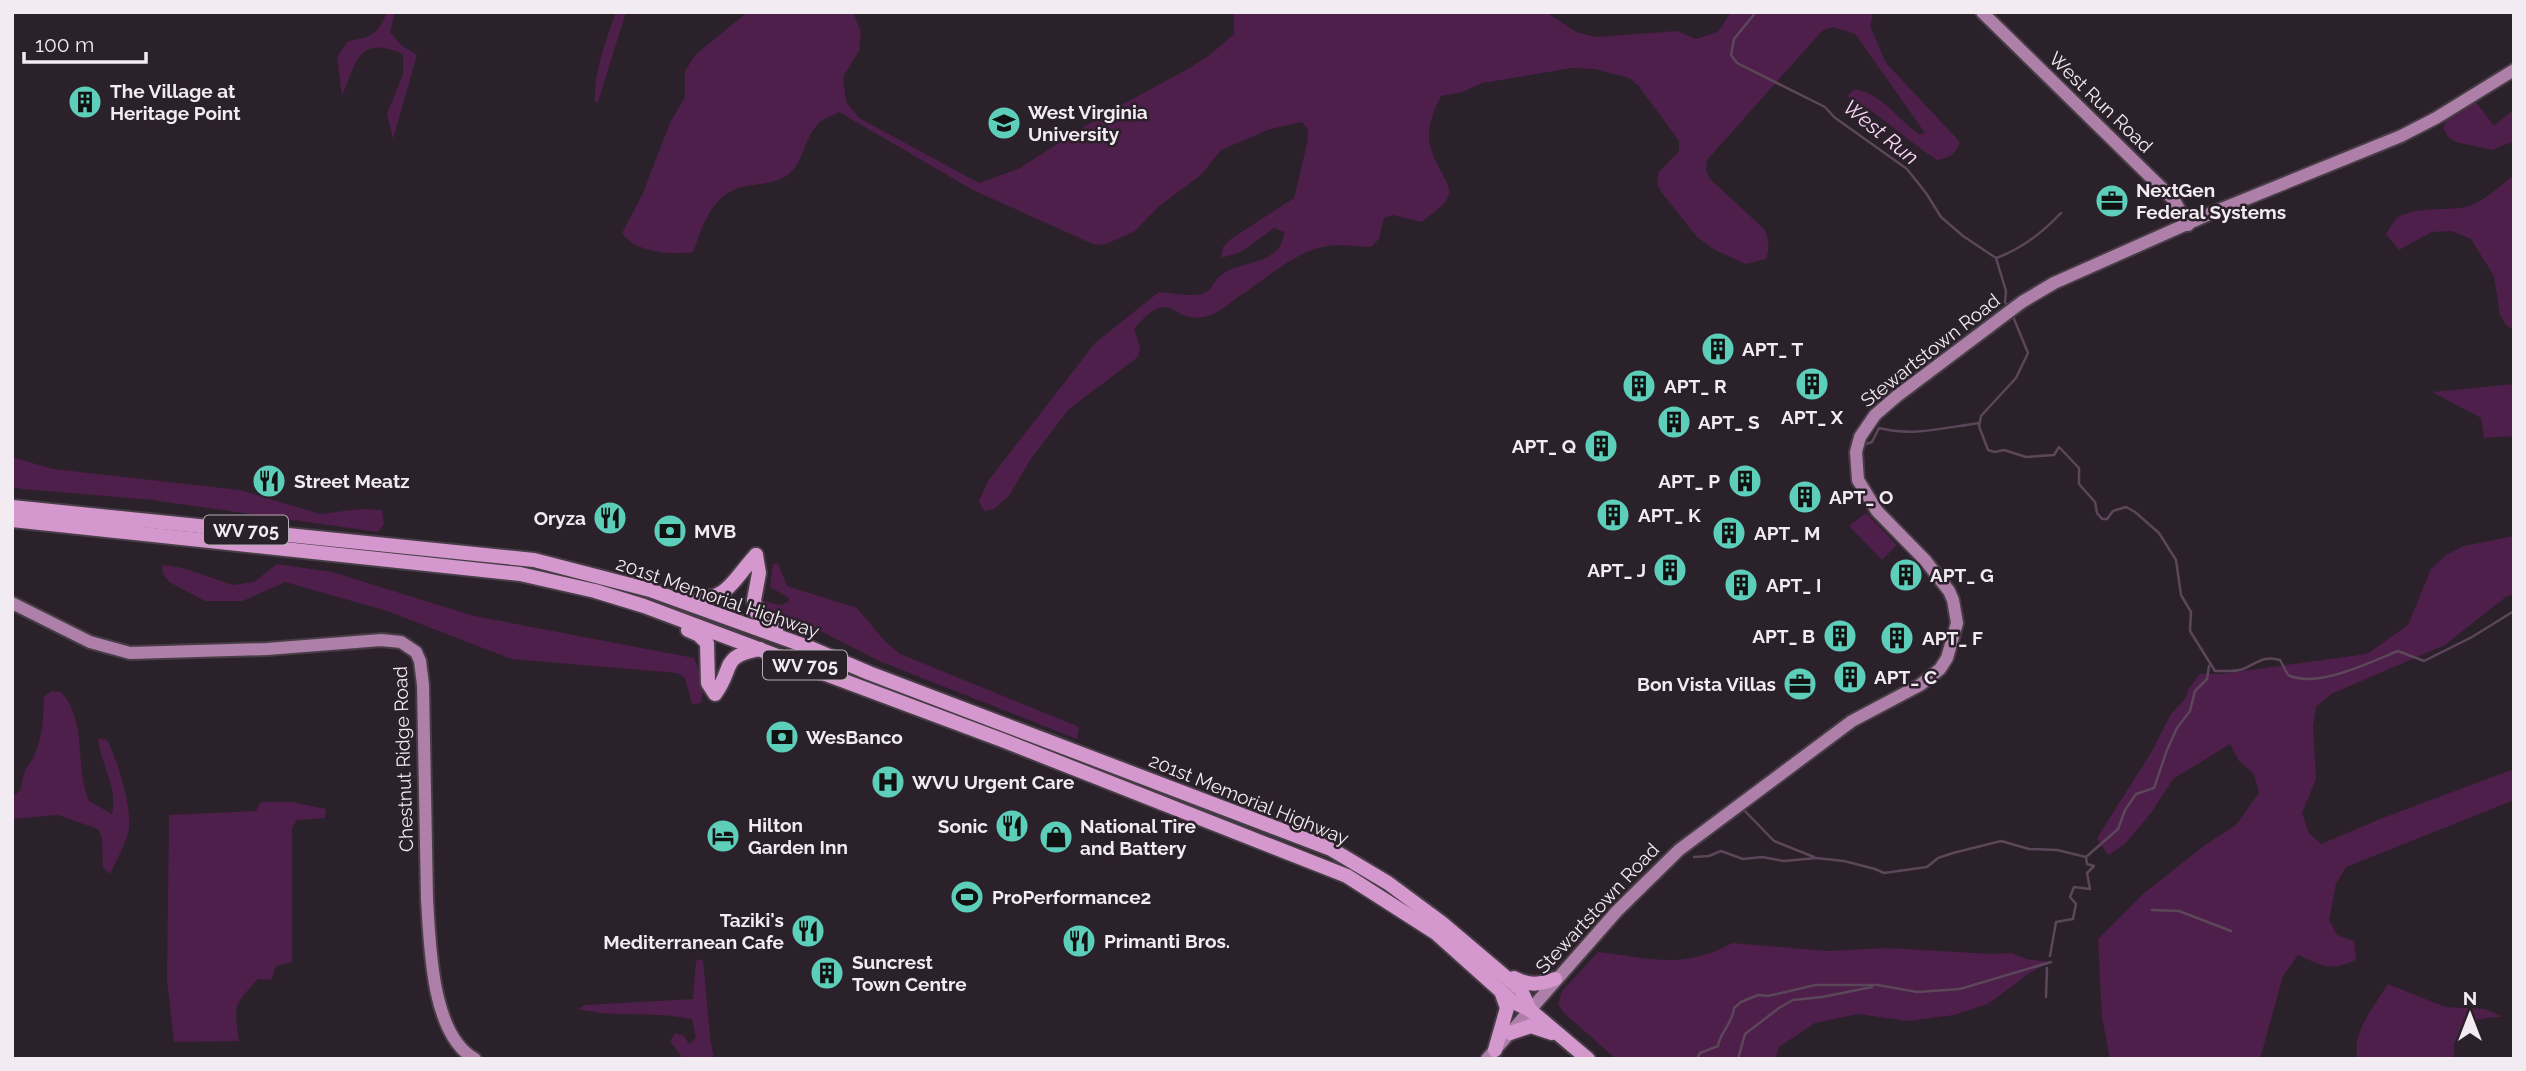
<svg xmlns="http://www.w3.org/2000/svg" width="2526" height="1071" font-family="Raleway,sans-serif">
<style>
.green{fill:#4e1f4a}
.lines{fill:none;stroke-linecap:round;stroke-linejoin:round}
.stream{stroke:#5c465a;stroke-width:2.5}
.secondary-casing{stroke:#473d46;stroke-width:16}
.primary-casing{stroke:#473d46;stroke-width:18}
.secondary{stroke:#ae7fa8;stroke-width:12}
.primary{stroke:#d498ce;stroke-width:14}
.labels{text-anchor:middle;dominant-baseline:central;stroke-width:5;stroke-linejoin:round;paint-order:stroke}
.shield{fill:#2b212a;stroke:#b6aeb5;stroke-width:2}
.shield-label{font-size:18px;font-weight:bold;fill:#f2ebf1}
.poi-label{font-size:19px;font-weight:bold;fill:#f2ebf1;stroke:#2b212a;text-anchor:start}
.street-label{font-size:19px;fill:#f2ebf1;stroke:#2b212a}
.water-label{font-size:21px;font-style:italic;fill:#fcd7f7;stroke:#2b212a}
</style>
<rect width="100%" height="100%" fill="#2b212a"/>
<g class="green">
<path d="M387,12H395L390,32L401,45L417,55L393,139L387,114L403,74V54C359,35 357,60 342,96L337,57L348,41C371,38 378,34 387,12Z"/>
<path d="M616,12H626L598,102H595C594,70 606,41 616,12Z"/>
<path d="M748,12H853L861,32L859,51L843,77L846,102L859,118L979,183L1018,169L1101,116L1186,70L1211,54L1234,34V12H1546L1576,32L1596,37L1677,31L1696,39L1718,32L1731,12H1869L1873,16L1870,26L1886,63L1960,142C1955,154 1950,158 1937,160C1906,140 1879,113 1847,96L1854,89C1883,94 1897,119 1919,134L1925,133L1855,34L1833,27L1822,31L1707,160L1706,170L1710,179L1764,229C1769,240 1770,247 1766,259L1746,264L1715,250L1697,237L1662,193L1657,184L1658,173L1679,151V141L1638,85L1629,78L1595,69L1572,68L1482,83L1463,92L1441,96C1433,111 1425,132 1431,149C1444,189 1469,189 1421,222L1393,215L1384,218L1379,239L1371,247C1357,247 1342,244 1328,246C1298,250 1269,276 1244,293C1233,300 1220,312 1208,316C1168,327 1175,282 1134,329L1140,347L1138,357L1069,409L1030,460L1009,496L994,509L984,511L979,501L988,481L1095,343L1159,292C1172,293 1190,297 1202,294C1213,291 1213,281 1221,275C1240,260 1282,266 1284,232L1274,228L1241,252L1221,258L1223,247L1231,239L1294,198L1308,140V130L1302,122L1270,129L1221,150L1201,175L1158,207L1135,231L1106,244L1095,245L973,190L839,112C834,115 825,118 820,122C804,136 805,159 790,173C780,182 766,183 754,185C714,188 706,218 693,252C671,255 636,253 622,233L642,195L670,123L685,97V71L696,54Z"/>
<path d="M2476,102L2494,126L2514,109V141L2492,150L2456,142L2448,137L2443,128L2447,120Z"/>
<path d="M2514,175V304L2512,308L2514,330L2506,325L2500,315L2494,276L2471,239L2452,231L2432,232L2399,250L2386,234C2389,230 2392,224 2395,220C2410,205 2449,212 2469,206C2486,200 2500,186 2514,175Z"/>
<path d="M2514,384V436L2484,438L2481,418L2432,392Z"/>
<path d="M12,457L53,469L240,490L320,514L361,509L382,510L384,524L378,532L152,500L23,489L12,487Z"/>
<path d="M1866,513L1897,545L1882,560L1849,526Z"/>
<path d="M2514,536V594L2507,596L2445,645L2331,694L2316,707L2313,726L2316,779L2302,813L2309,833L2321,844L2380,819L2514,769V800L2346,867L2336,884L2329,920L2337,935L2354,941L2356,960C2328,972 2324,966 2298,955L2283,976L2260,1059H2110L2102,1017L2098,939L2143,894L2205,845L2236,825L2259,793L2254,774L2239,761L2230,744L2173,779L2151,813L2124,845L2108,855L2097,838L2152,751L2171,714L2185,699L2189,688L2200,674H2221L2367,654L2408,625L2431,569L2446,555L2464,546Z"/>
<path d="M778,563L787,586L857,608L884,640L900,654L1079,727L1077,739L879,661L811,626L768,612L761,600L779,605L789,602V598L770,587L773,564Z"/>
<path d="M277,564L332,572L474,616L694,658L704,684L701,703L692,704L685,678L677,673L511,659L387,611L285,582L243,601H205L169,582L163,574L162,565L183,568L233,585L254,582Z"/>
<path d="M52,691L61,692C88,721 74,766 89,801L112,814C118,784 101,767 98,738L107,740C117,759 134,812 128,833C124,847 116,861 110,874L103,867L102,838L98,829L58,815L12,819V796C24,791 21,783 24,773C26,767 31,763 33,758C42,740 44,716 44,696Z"/>
<path d="M261,802H292L326,809L325,818L297,820L292,828V962L276,966L271,980L258,979C233,1006 234,1005 239,1041L174,1042L167,980L169,815L256,811Z"/>
<path d="M1732,943L1827,951L1888,948L1991,954L2012,953L2026,959L2051,962L2031,972L1988,1004L1954,1015L1908,1021L1858,1014L1815,1023L1779,1047L1775,1059H1616L1563,1012L1558,1004L1562,991L1598,952C1648,958 1685,970 1732,943Z"/>
<path d="M703,959L710,1037L714,1059H683L670,1041L675,1033L684,1036L689,1044L696,1038L692,1019C654,1011 615,1018 578,1009L585,1005L693,999L696,961Z"/>
<path d="M2388,984L2445,1007L2485,1009L2503,1017C2472,1017 2454,1025 2454,1059H2358C2350,1034 2376,1004 2388,984Z"/>
</g>
<g class="lines">
<g class="stream">
<path d="M1756,12L1734,39L1731,55L1737,63L1825,107L1834,117L1907,169L1926,193L1941,217L1963,236L1996,258L2006,291L2005,302L2009,308"/>
<path d="M1996,258C2022,249 2042,233 2061,213"/>
<path d="M2012,314L2028,353L2016,378L1981,416L1979,426L1988,450L1995,452L2004,450L2026,457L2054,455L2059,447L2079,468V484L2095,502L2097,513L2102,519H2107L2113,511L2126,507L2135,512L2159,533L2176,560L2181,595L2191,612L2190,631L2215,671C2225,671 2234,672 2243,669C2258,663 2263,655 2280,660L2288,675C2317,689 2370,662 2398,651L2424,661L2472,637L2514,611"/>
<path d="M1863,445L1872,442L1879,428C1913,437 1946,427 1980,423"/>
<path d="M1743,809L1774,841L1814,857"/>
<path d="M1694,857L1709,856L1721,851L1743,859L1762,857L1784,861L1816,858L1844,861L1875,869L1884,873L1927,867L1938,858L1953,853L2001,841L2029,849L2057,850L2086,857"/>
<path d="M2152,910L2179,911L2231,931"/>
<path d="M2050,956L2056,922L2073,919L2076,904L2070,897L2074,887L2090,889L2087,873L2094,866L2087,864L2086,857L2118,829L2125,810L2136,794L2154,788L2167,750L2177,728L2190,711L2195,691L2207,679L2209,666"/>
<path d="M2046,997L2047,968"/>
<path d="M1697,1059L1700,1053L1718,1046C1720,1032 1733,1023 1734,1008L1741,1002L1758,995L1768,996L1815,985H1878L1917,992L1960,989L2051,962"/>
<path d="M1738,1059L1745,1034L1779,1008L1793,1000L1822,997L1872,987"/>
</g>
<defs>
<g id="secondary">
<path d="M1982,12L2174,200L2188,225"/>
<path d="M12,603L90,642L130,653L267,649L381,640L401,642L416,652L420,661L423,685L427,899C430,945 431,1035 475,1059"/>
<path d="M1487,1059L1617,911L1679,850L1852,721L1920,685L1940,669L1947,658L1957,623L1953,600L1949,591L1925,560L1877,511L1858,480L1856,452L1860,437L1875,415L1897,396L2022,302L2054,283L2214,212L2401,136L2436,118L2514,70"/>
</g>
<g id="primary">
<path d="M12,507L534,560L650,590L808,647L869,673L1331,849L1388,883L1442,923L1521,990L1530,1010"/>
<path d="M12,520L520,574L595,591L644,606L1002,740L1347,876L1436,933L1513,1002L1530,1010L1588,1059"/>
<path d="M756,555L759,573L754,600L756,611L763,622L776,630"/>
<path d="M689,601C731,598 730,583 756,555"/>
<path d="M688,630L699,635L707,643L708,683L715,694C735,667 719,657 760,649"/>
<path d="M1514,978C1530,986 1538,985 1555,979"/>
<path d="M1510,1033L1531,1026L1552,1033"/>
<path d="M1495,1050L1507,1008L1502,994"/>
</g>
</defs>
<use href="#secondary" class="secondary-casing"/>
<use href="#primary" class="primary-casing"/>
<use href="#secondary" class="secondary"/>
<use href="#primary" class="primary"/>
</g>
<defs>
<symbol id="building-disc" viewBox="-11 -11 22 22"><circle r="9.5" fill="#5cceba" stroke="#2b212a"/><path d="M-4-6H4V6H1V3H-1V6H-4ZM-2.5-4.3h1.7v1.8h-1.7ZM.8-4.3h1.7v1.8H.8ZM-2.5-1h1.7V.8h-1.7ZM.8-1h1.7V.8H.8Z" fill="#111"/></symbol>
<symbol id="university-disc" viewBox="-11 -11 22 22"><circle r="9.5" fill="#5cceba" stroke="#2b212a"/><path d="M0-5L7-2L0 1L-7-2ZM-4 1L0 2.5L4 1V4Q0 6-4 4Z" fill="#111"/></symbol>
<symbol id="office-disc" viewBox="-11 -11 22 22"><circle r="9.5" fill="#5cceba" stroke="#2b212a"/><path d="M-6-3h4V-5.5h4V-3h4V5H-6ZM-1-4.5V-3h2v-1.5ZM-6 0V1H6V0Z" fill="#111"/></symbol>
<symbol id="restaurant-disc" viewBox="-11 -11 22 22"><circle r="9.5" fill="#5cceba" stroke="#2b212a"/><path d="M-5-6h1v4h1v-4h1v4h1v-4h1v5L-1.5 .5V6h-2V.5L-5-1ZM5-6V6H3V1.5H1.5Q1.5-4 5-6Z" fill="#111"/></symbol>
<symbol id="bank-disc" viewBox="-11 -11 22 22"><circle r="9.5" fill="#5cceba" stroke="#2b212a"/><path d="M-6-4H6V4H-6ZM0-2.3a2.3 2.3 0 1 0 0 4.6a2.3 2.3 0 1 0 0-4.6Z" fill="#111"/></symbol>
<symbol id="hospital-disc" viewBox="-11 -11 22 22"><circle r="9.5" fill="#5cceba" stroke="#2b212a"/><path d="M-5-5h3v3.5h4V-5h3V5h-3V1.5h-4V5h-3Z" fill="#111"/></symbol>
<symbol id="hotel-disc" viewBox="-11 -11 22 22"><circle r="9.5" fill="#5cceba" stroke="#2b212a"/><path d="M-6-4.5h1.5V1H6V5H4.5V3h-9V5H-6ZM-4 0a1.8 1.8 0 1 1 3.6 0ZM.5 0V-2.5h3Q6-2.5 6 0Z" fill="#111"/></symbol>
<symbol id="shop-disc" viewBox="-11 -11 22 22"><circle r="9.5" fill="#5cceba" stroke="#2b212a"/><path d="M-5-2.5h2.3a2.7 3.5 0 0 1 5.4 0H5L5.5 6h-11ZM-1.5-2.5h3a1.5 2.3 0 0 0-3 0Z" fill="#111"/></symbol>
<symbol id="stadium-disc" viewBox="-11 -11 22 22"><circle r="9.5" fill="#5cceba" stroke="#2b212a"/><path d="M0-5a6.5 5 0 1 0 0 10a6.5 5 0 1 0 0-10ZM-3.5-1.8h7v3.6h-7Z" fill="#111"/></symbol>
</defs>
<g fill-rule="evenodd">
<use href="#building-disc" x="66" y="83" width="38" height="38"/>
<use href="#university-disc" x="985" y="104" width="38" height="38"/>
<use href="#office-disc" x="2093" y="182" width="38" height="38"/>
<use href="#building-disc" x="1699" y="330" width="38" height="38"/>
<use href="#building-disc" x="1793" y="365" width="38" height="38"/>
<use href="#building-disc" x="1620" y="367" width="38" height="38"/>
<use href="#building-disc" x="1655" y="403" width="38" height="38"/>
<use href="#building-disc" x="1582" y="427" width="38" height="38"/>
<use href="#restaurant-disc" x="250" y="462" width="38" height="38"/>
<use href="#building-disc" x="1726" y="462" width="38" height="38"/>
<use href="#building-disc" x="1786" y="478" width="38" height="38"/>
<use href="#building-disc" x="1594" y="496" width="38" height="38"/>
<use href="#restaurant-disc" x="591" y="499" width="38" height="38"/>
<use href="#bank-disc" x="651" y="512" width="38" height="38"/>
<use href="#building-disc" x="1710" y="514" width="38" height="38"/>
<use href="#building-disc" x="1651" y="551" width="38" height="38"/>
<use href="#building-disc" x="1887" y="556" width="38" height="38"/>
<use href="#building-disc" x="1722" y="566" width="38" height="38"/>
<use href="#building-disc" x="1821" y="617" width="38" height="38"/>
<use href="#building-disc" x="1878" y="619" width="38" height="38"/>
<use href="#building-disc" x="1831" y="658" width="38" height="38"/>
<use href="#office-disc" x="1781" y="665" width="38" height="38"/>
<use href="#bank-disc" x="763" y="718" width="38" height="38"/>
<use href="#hospital-disc" x="869" y="763" width="38" height="38"/>
<use href="#restaurant-disc" x="993" y="807" width="38" height="38"/>
<use href="#hotel-disc" x="704" y="817" width="38" height="38"/>
<use href="#shop-disc" x="1037" y="818" width="38" height="38"/>
<use href="#stadium-disc" x="948" y="878" width="38" height="38"/>
<use href="#restaurant-disc" x="789" y="912" width="38" height="38"/>
<use href="#restaurant-disc" x="1060" y="922" width="38" height="38"/>
<use href="#building-disc" x="808" y="954" width="38" height="38"/>
</g>
<g class="labels">
<g class="shield">
<rect x="204" y="515.5" width="84" height="29" rx="5"/>
<rect x="763" y="650.5" width="84" height="29" rx="5"/>
</g>
<g class="shield-label">
<text x="246" y="530">WV 705</text>
<text x="805" y="665">WV 705</text>
</g>
<g class="poi-label">
<text x="110" y="91">The Village at<tspan x="110" dy="22">Heritage Point</tspan></text>
<text x="1028" y="112">West Virginia<tspan x="1028" dy="22">University</tspan></text>
<text x="2136" y="190">NextGen<tspan x="2136" dy="22">Federal Systems</tspan></text>
<text x="1742" y="349">APT_ T</text>
<text x="1664" y="386">APT_ R</text>
<text x="1812" y="417" text-anchor="middle">APT_ X</text>
<text x="1698" y="422">APT_ S</text>
<text x="1576" y="446" text-anchor="end">APT_ Q</text>
<text x="294" y="481">Street Meatz</text>
<text x="1720" y="481" text-anchor="end">APT_ P</text>
<text x="1829" y="497">APT_ O</text>
<text x="1638" y="515">APT_ K</text>
<text x="586" y="518" text-anchor="end">Oryza</text>
<text x="694" y="531">MVB</text>
<text x="1754" y="533">APT_ M</text>
<text x="1646" y="570" text-anchor="end">APT_ J</text>
<text x="1930" y="575">APT_ G</text>
<text x="1766" y="585">APT_ I</text>
<text x="1815" y="636" text-anchor="end">APT_ B</text>
<text x="1922" y="638">APT_ F</text>
<text x="1874" y="677">APT_ C</text>
<text x="1776" y="684" text-anchor="end">Bon Vista Villas</text>
<text x="806" y="737">WesBanco</text>
<text x="912" y="782">WVU Urgent Care</text>
<text x="748" y="825">Hilton<tspan x="748" dy="22">Garden Inn</tspan></text>
<text x="988" y="826" text-anchor="end">Sonic</text>
<text x="1080" y="826">National Tire<tspan x="1080" dy="22">and Battery</tspan></text>
<text x="992" y="897">ProPerformance2</text>
<text x="784" y="920" text-anchor="end">Taziki's<tspan x="784" dy="22">Mediterranean Cafe</tspan></text>
<text x="1104" y="941">Primanti Bros.</text>
<text x="852" y="962">Suncrest<tspan x="852" dy="22">Town Centre</tspan></text>
</g>
<g class="street-label">
<text transform="translate(2101 102) rotate(44)">West Run Road</text>
<text transform="translate(1930 350) rotate(-38)">Stewartstown Road</text>
<text transform="translate(718 597) rotate(19)">201st Memorial Highway</text>
<text transform="translate(403 759) rotate(-92)">Chestnut Ridge Road</text>
<text transform="translate(1249 799) rotate(22)">201st Memorial Highway</text>
<text transform="translate(1597 908) rotate(-47)">Stewartstown Road</text>
</g>
<g class="water-label">
<text transform="translate(1881 132) rotate(39)">West Run</text>
</g>
</g>
<rect width="2526" height="1071" fill="none" stroke="#f2ebf1" stroke-width="28"/>
<g transform="translate(2470 1015)" stroke="#2b212a" stroke-width="5" paint-order="stroke">
<path d="M0-5L12 26L0 18L-12 26Z" fill="#f2ebf1"/>
<text y="-10" font-size="19" font-weight="bold" text-anchor="middle" fill="#f2ebf1">N</text>
</g>
<path d="M24 52v10h122v-10" fill="none" stroke="#f2ebf1" stroke-width="3.5"/>
<text x="35" y="52" font-size="21" fill="#f2ebf1" stroke="#2b212a" stroke-width="5" paint-order="stroke">100 m</text>
</svg>
